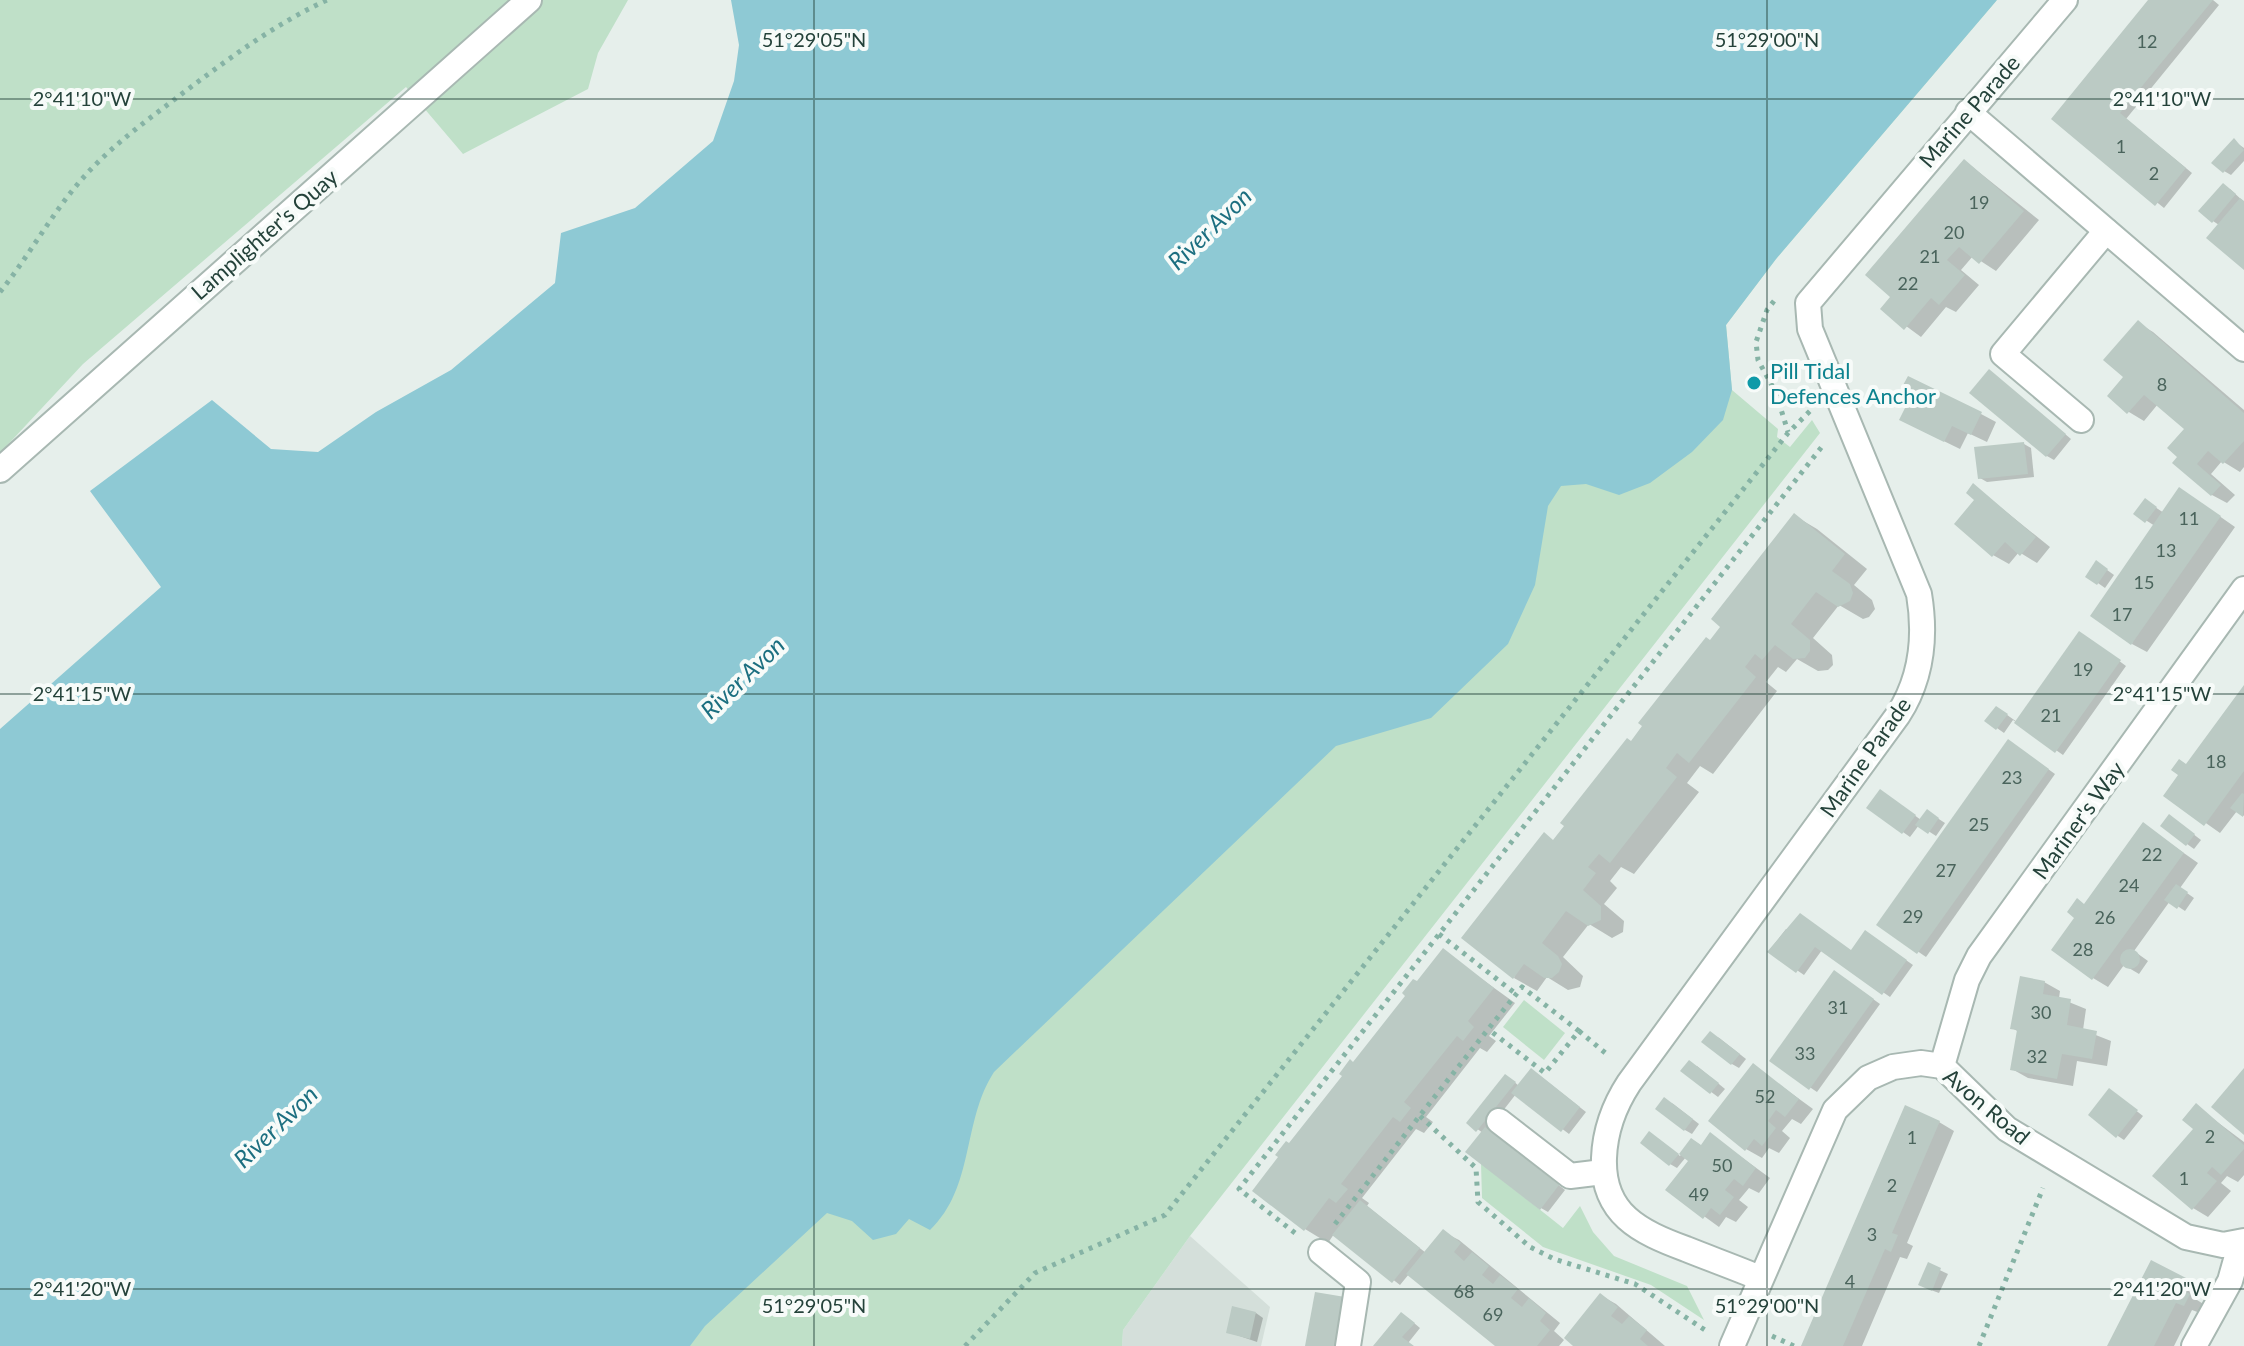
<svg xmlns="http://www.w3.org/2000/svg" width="2244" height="1346" font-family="Lato,sans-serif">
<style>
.built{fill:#d4dfda}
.green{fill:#bfe0c8}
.water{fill:#8ec9d4}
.shadow{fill:#0003}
.building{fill:#bbcac4}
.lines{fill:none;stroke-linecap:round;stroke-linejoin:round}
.minor-casing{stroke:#a8b8b2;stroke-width:28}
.path{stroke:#86b3a5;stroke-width:5;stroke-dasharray:4 6;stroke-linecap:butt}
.minor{stroke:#fff;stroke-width:24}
.ticks{fill:none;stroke:#24423a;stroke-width:2;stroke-opacity:0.45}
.culture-dot{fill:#0f9aa8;stroke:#f7fbf9;stroke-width:3}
.labels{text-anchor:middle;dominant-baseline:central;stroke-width:8;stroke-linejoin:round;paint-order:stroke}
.number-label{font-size:18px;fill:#4a645c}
.street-label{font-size:22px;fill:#24423a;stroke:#f7fbf9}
.culture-label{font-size:22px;fill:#0d838f;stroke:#f7fbf9;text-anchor:start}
.water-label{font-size:24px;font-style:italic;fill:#1c6f80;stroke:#f7fbf9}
.ticks-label{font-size:20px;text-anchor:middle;fill:#24423a;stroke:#f7fbf9;stroke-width:8;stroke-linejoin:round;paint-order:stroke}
</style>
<rect width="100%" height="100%" fill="#e6efeb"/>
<path class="built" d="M1190,1236L1270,1307L1261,1346H1122L1123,1330Z"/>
<g class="green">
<path d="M0,0H628L598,53L588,89L463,154L406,87L83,364L0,453Z"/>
<path d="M1997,0L1776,259L1726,325L1732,390L1778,429L1777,437L1790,447L1812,420L1820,433L1190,1236L1123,1330L1122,1346H297Z"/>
<path d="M1524,1000L1565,1033L1544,1060L1503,1027Z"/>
<path d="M1481,1163L1563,1228L1580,1206L1593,1232L1614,1256L1687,1286L1704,1320L1651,1285L1543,1247L1482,1198Z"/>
</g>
<path class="water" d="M731,0H1997L1776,259L1726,325L1732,390L1723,420L1692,452L1650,483L1619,495L1586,484L1561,486L1548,506L1535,585L1508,644L1431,718L1336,746L994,1072C962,1121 975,1187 930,1230L909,1219L896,1234L873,1240L852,1221L827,1213L705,1326L690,1346H0V729L161,587L90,491L212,400L271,449L318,452L376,412L451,370L555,283L561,233L635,208L713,141L734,81L739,45Z"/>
<g class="shadow">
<path d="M2151,0H2213L2219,5L2126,119L2192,173L2164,208L2053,119Z"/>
<path d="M2234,141L2244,148V161L2231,175L2224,171Z"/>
<path d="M1965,161L2039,220L1996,271L1973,256L1961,270L1979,285L1956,312L1946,307L1921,337L1883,309L1893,297Z"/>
<path d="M2230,189L2244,202V267L2219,225L2213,221Z"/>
<path d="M2138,323L2153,332L2244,410V467L2240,472L2222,461L2211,474L2235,495L2227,503L2212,495L2180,457L2186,429L2158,404L2144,421L2129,412L2126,377Z"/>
<path d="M1996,376L2071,439L2054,460L2047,456Z"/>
<path d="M1981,414L1996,422L1987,442L1968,433L1960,449L1917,428Z"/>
<path d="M2024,444L2031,448L2034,477L1987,482L1980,478Z"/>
<path d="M1974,486L2050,547L2037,563L2019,552L2009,564L1993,555Z"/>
<path d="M2195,499L2235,527L2147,652L2132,644L2155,526L2136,514L2152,505L2164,513Z"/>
<path d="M1795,516L1817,529L1867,569L1854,585L1872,600L1875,609L1869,617L1863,619L1839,605L1813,638L1832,655L1833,665L1828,670L1818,671L1797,659L1786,672L1778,667L1766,682L1777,691L1713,774L1700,766L1687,783L1699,792L1634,874L1621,867L1610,881L1617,888L1604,904L1624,921L1623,932L1612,938L1589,924L1563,957L1583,976L1580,987L1568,990L1547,977L1537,991L1514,978L1555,841L1711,642Z"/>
<path d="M2103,567L2114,575L2105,588L2088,576Z"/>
<path d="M2087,637L2126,666L2063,755L2013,720L2004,733L1987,721L2003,712L2017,722Z"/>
<path d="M2244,688V816L2237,811L2220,833L2166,795Z"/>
<path d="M2016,746L2055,774L1926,957L1878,924Z"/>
<path d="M1887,795L1921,820L1928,812L1945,823L1936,836L1919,825L1910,837L1869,808Z"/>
<path d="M2176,821L2201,840L2194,849L2162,826Z"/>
<path d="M2144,825L2198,863L2180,888L2194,898L2185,911L2170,901L2134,951L2148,961L2139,974L2124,965L2108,987L2093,978L2086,905Z"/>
<path d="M1786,929L1852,952L1873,937L1913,965L1890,997L1822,950L1804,975L1769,951Z"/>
<path d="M1443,951L1515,1003L1489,1036L1496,1041L1487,1052L1480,1048L1426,1117L1433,1122L1424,1133L1416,1129L1362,1198L1369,1203L1367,1206L1426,1253L1443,1232L1459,1240L1560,1323L1554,1331L1564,1340L1559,1346H1498L1409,1274L1400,1285L1334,1234L1328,1243L1305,1229L1281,1157Z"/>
<path d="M1841,976L1880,1004L1817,1092L1771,1061Z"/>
<path d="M2044,982L2060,991L2059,998L2086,1009L2083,1030L2111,1041L2107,1066L2077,1061L2073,1086L2028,1078L2012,1069L2019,1032L2012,1028Z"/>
<path d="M1718,1037L1746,1059L1739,1068L1732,1064Z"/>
<path d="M1697,1066L1725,1089L1718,1097L1683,1071Z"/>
<path d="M1754,1066L1813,1109L1801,1124L1792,1119L1782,1131L1790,1138L1779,1153L1769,1148L1762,1158L1746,1149Z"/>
<path d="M1539,1075L1586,1112L1569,1134L1516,1094L1488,1130L1565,1190L1548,1212L1541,1208L1483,1133L1469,1123L1512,1080L1519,1086Z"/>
<path d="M2116,1095L2143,1116L2124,1140L2118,1136Z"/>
<path d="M1672,1103L1699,1124L1692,1134L1685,1130Z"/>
<path d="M2196,1106L2244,1142V1175L2238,1182L2227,1176L2221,1183L2231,1191L2208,1217L2193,1208Z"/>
<path d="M1939,1122L1954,1131L1907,1243L1913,1246L1907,1259L1900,1257L1862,1346H1806Z"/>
<path d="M1711,1135L1770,1178L1759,1193L1749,1188L1739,1200L1748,1207L1736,1222L1726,1217L1719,1227L1668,1190L1690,1161L1686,1157L1677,1168L1670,1164L1657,1138L1680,1156L1692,1140L1702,1146Z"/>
<path d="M1929,1265L1948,1274L1939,1293L1928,1289Z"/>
<path d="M2187,1281L2202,1290L2197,1300L2205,1305L2200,1313L2192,1310L2174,1346H2109Z"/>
<path d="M1600,1295L1616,1304L1665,1346H1577Z"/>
<path d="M1256,1313L1263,1318L1257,1342L1228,1332Z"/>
<path d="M1408,1318L1420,1328L1408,1343L1413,1346H1379Z"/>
</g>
<g class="building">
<path d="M2148,0H2213L2120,113L2186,168L2155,206L2051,119Z"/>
<path d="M2234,138L2244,150L2223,173L2211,163Z"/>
<path d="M1964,159L2024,211L1979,264L1959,247L1947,260L1965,275L1939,305L1931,298L1904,330L1880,309L1890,297L1865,275Z"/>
<path d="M2223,183L2236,194L2212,223L2198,211Z"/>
<path d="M2240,198L2244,201V270L2206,238Z"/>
<path d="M2138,320L2244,413V441L2223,464L2208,451L2197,464L2221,485L2211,496L2172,463L2177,457L2167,448L2184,429L2144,395L2127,414L2107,396L2123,377L2103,360Z"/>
<path d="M1989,369L2066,434L2046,457L1969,393Z"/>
<path d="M1908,376L1982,412L1971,435L1952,426L1944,442L1899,420L1913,392L1902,387Z"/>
<path d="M2024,442L2028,474L1978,479L1974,447Z"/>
<path d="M1973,483L2036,537L2020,556L2005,542L1992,557L1954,524L1974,500L1966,493Z"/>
<path d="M2179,487L2221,516L2131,645L2090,616Z"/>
<path d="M2145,498L2157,507L2145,523L2133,514Z"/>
<path d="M1794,513L1845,554L1832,571L1850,584L1853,593L1850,601L1838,607L1816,592L1791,624L1810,640V651L1805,658L1793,659L1775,645L1762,660L1755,654L1745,667L1756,677L1689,763L1677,753L1666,768L1677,777L1610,863L1599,854L1588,867L1596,873L1583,890L1601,906V920L1588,926L1566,911L1542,943L1558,956L1562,964L1559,972L1552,978H1544L1524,964L1513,979L1461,938L1544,832L1553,840L1564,826L1560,823L1627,738L1631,741L1642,726L1638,723L1706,637L1710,640L1720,627L1711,619Z"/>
<path d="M2096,560L2108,569L2097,585L2085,577Z"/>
<path d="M2079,631L2121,660L2055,753L2014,723Z"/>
<path d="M2244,685V771L2204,826L2163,796L2178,775L2171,770L2179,759L2186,764Z"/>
<path d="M1996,706L2008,714L1996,730L1984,721Z"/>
<path d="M2008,739L2049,769L1917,954L1876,925Z"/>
<path d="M1880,789L1916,815L1902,834L1866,808Z"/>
<path d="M2242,793L2244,794L2243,817L2230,808Z"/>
<path d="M1927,809L1939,818L1928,834L1915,825Z"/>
<path d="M2169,814L2195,834L2186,846L2160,826Z"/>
<path d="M2143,822L2184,853L2092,980L2051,950L2074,918L2067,912L2077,898L2084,904Z"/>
<path d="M2176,884L2188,892L2177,909L2164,900Z"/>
<path d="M1800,913L1851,950L1865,930L1907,960L1882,995L1815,947L1796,973L1767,952Z"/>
<path d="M1443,948L1494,988L1468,1021L1474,1027L1463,1041L1457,1036L1404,1102L1411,1108L1400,1122L1393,1117L1341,1184L1348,1189L1336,1203L1329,1198L1304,1231L1252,1191L1278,1157L1275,1155L1286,1141L1289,1143L1342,1076L1339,1074L1350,1059L1353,1062L1405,996L1402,993L1413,979L1417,981Z"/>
<circle cx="2130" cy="959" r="10"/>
<path d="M1834,970L1874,999L1809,1090L1769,1061Z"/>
<path d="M2020,976L2045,981L2043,994L2071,999L2067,1025L2097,1031L2092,1059L2062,1054L2057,1079L2010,1070L2017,1030L2010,1029Z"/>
<path d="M1710,1031L1740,1054L1731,1065L1701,1042Z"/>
<path d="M1689,1060L1719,1083L1710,1094L1680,1071Z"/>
<path d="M1753,1063L1799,1099L1785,1117L1776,1110L1768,1121L1776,1128L1762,1146L1754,1139L1745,1151L1708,1121Z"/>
<path d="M1531,1068L1580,1107L1561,1132L1511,1093Z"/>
<path d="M2244,1068V1135L2211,1107Z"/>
<path d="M1505,1074L1516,1082L1476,1132L1466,1123Z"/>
<path d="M2109,1088L2138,1110L2116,1138L2088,1115Z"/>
<path d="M1664,1097L1693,1119L1684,1131L1655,1109Z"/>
<path d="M2196,1103L2244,1145V1149L2221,1175L2212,1167L2207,1173L2217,1181L2192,1210L2152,1176L2193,1129L2182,1120Z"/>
<path d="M1905,1105L1940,1121L1892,1233L1898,1235L1891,1252L1885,1249L1843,1346H1801Z"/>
<path d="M1485,1127L1559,1185L1540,1210L1465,1152Z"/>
<path d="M1649,1131L1679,1154L1669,1166L1640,1143Z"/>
<path d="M1710,1132L1756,1168L1743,1186L1734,1179L1725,1190L1734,1197L1720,1215L1711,1208L1703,1219L1665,1190L1688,1161L1679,1154L1691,1138L1701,1145Z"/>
<path d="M1360,1200L1420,1248L1392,1283L1332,1235Z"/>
<path d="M1443,1229L1461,1243L1454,1252L1464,1261L1472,1252L1489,1266L1482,1275L1493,1284L1500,1275L1518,1289L1511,1298L1522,1307L1529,1298L1546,1313L1540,1321L1550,1330L1537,1346H1495L1406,1274Z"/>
<path d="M2151,1260L2188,1279L2182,1290L2190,1294L2184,1306L2176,1303L2154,1346H2107Z"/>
<path d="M1928,1262L1941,1268L1932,1291L1918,1285Z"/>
<path d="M1315,1292L1345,1297L1337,1346H1305Z"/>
<path d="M1600,1293L1618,1307L1611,1316L1622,1324L1629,1316L1647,1330L1640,1339L1648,1346H1573L1564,1338Z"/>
<path d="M1232,1306L1256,1312L1250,1339L1226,1333Z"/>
<path d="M1401,1312L1415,1323L1402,1337L1414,1346H1373Z"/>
</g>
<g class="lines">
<defs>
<g id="minor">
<path d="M1968,112L2244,349"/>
<path d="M2081,420L2003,354L2106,231"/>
<path d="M0,470L529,0"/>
<path d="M1942,1066L1967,980L1979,956L2244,589"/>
<path d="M1499,1121L1570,1176L1603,1172"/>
<path d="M1321,1252L1358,1282L1348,1346"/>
<path d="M1760,1278C1736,1268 1711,1259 1686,1249C1640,1232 1602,1214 1604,1158C1605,1131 1614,1106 1629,1083L1898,715C1922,678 1926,636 1919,594L1810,329L1808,303L2065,0"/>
<path d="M1732,1346L1835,1110L1868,1078L1893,1067L1921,1063L1942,1066L2007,1129L2186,1237L2223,1245L2244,1241"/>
<path d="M2194,1346L2230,1281L2241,1242"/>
</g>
</defs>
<use href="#minor" class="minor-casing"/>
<g class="path">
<path d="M0,292C29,256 52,213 82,179C111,146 145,122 179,96C227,60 273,25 327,0"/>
<path d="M1774,301L1767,310L1756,342L1758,360L1776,393L1788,432"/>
<path d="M1439,934L1516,994"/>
<path d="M1579,1031L1609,1056"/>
<path d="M1420,1116L1476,1168L1478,1202L1530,1247L1554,1259L1635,1284L1705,1330"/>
<path d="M1335,1224C1397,1145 1459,1065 1522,987L1579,1031L1545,1073L1488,1029"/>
<path d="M1295,1233L1239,1189L1824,444"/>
<path d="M1772,1336L1794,1346"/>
<path d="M965,1346L1035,1273L1165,1215L1788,433L1810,411"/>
<path d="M1979,1346L2043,1188"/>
</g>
<use href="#minor" class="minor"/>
</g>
<path class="ticks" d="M814,0V1346M1767,0V1346M0,99H2244M0,694H2244M0,1289H2244"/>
<circle class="culture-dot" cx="1754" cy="383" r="8"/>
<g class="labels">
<g class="number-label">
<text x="2147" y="41">12</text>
<text x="2121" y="146">1</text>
<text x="2154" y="173">2</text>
<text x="1979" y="202">19</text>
<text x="1954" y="232">20</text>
<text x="1930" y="256">21</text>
<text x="1908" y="283">22</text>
<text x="2162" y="384">8</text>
<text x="2189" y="518">11</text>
<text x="2166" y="550">13</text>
<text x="2144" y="582">15</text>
<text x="2122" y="614">17</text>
<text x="2083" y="669">19</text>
<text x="2051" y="715">21</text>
<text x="2216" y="761">18</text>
<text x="2012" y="777">23</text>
<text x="1979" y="824">25</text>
<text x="2152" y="854">22</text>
<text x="1946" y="870">27</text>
<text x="2129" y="885">24</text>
<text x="1913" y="916">29</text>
<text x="2105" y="917">26</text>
<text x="2083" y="949">28</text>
<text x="1838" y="1007">31</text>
<text x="2041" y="1012">30</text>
<text x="1805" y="1053">33</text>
<text x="2037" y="1056">32</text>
<text x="1765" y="1096">52</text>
<text x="2210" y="1136">2</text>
<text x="1912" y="1137">1</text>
<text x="1722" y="1165">50</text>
<text x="2184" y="1178">1</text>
<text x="1892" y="1185">2</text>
<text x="1699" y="1194">49</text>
<text x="1872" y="1234">3</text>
<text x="1850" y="1281">4</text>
<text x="1464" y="1291">68</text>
<text x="1493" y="1314">69</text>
</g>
<g class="street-label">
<text transform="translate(1969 111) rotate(-49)">Marine Parade</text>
<text transform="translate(264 234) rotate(-41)">Lamplighter's Quay</text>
<text transform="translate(1865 757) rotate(-55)">Marine Parade</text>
<text transform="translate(2078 820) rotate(-54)">Mariner's Way</text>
<text transform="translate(1987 1106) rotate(40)">Avon Road</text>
</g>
<g class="culture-label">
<text x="1770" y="370">Pill Tidal<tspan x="1770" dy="25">Defences Anchor</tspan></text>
</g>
<g class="water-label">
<text transform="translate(1209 228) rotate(-44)">River Avon</text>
<text transform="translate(742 677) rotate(-44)">River Avon</text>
<text transform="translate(275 1126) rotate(-44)">River Avon</text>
</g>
</g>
<g class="ticks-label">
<text x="814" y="47">51°29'05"N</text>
<text x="1767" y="47">51°29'00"N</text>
<text x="2162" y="106">2°41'10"W</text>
<text x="82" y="106">2°41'10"W</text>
<text x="2162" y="701">2°41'15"W</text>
<text x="82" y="701">2°41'15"W</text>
<text x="2162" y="1296">2°41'20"W</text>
<text x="82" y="1296">2°41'20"W</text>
<text x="814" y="1313">51°29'05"N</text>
<text x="1767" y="1313">51°29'00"N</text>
</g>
</svg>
